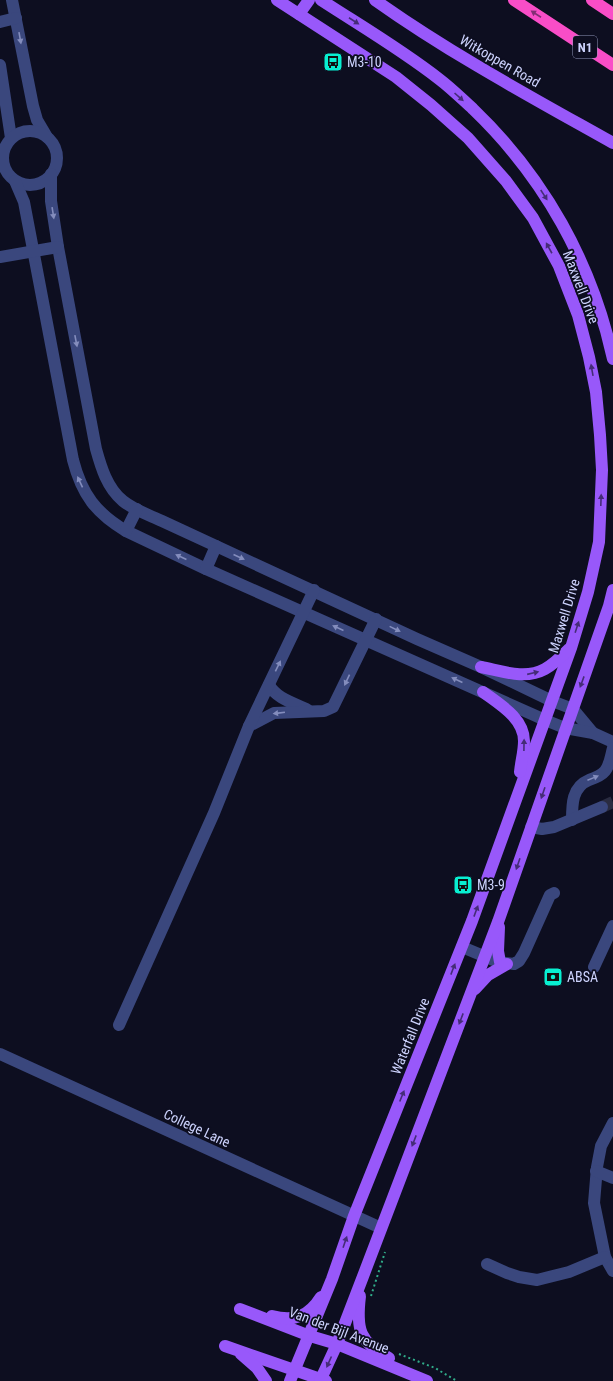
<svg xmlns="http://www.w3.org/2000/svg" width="613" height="1381" font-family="'Roboto Condensed',sans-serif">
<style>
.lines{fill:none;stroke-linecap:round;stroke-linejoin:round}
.minor-tunnel{stroke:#2a2c41;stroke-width:12;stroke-dasharray:12 6;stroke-linecap:butt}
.path{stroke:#31ad8a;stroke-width:2;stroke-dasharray:2 3;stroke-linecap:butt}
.minor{stroke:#3a477d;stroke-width:12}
.major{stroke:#9858fa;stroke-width:12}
.highway{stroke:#f94dc7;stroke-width:12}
.oneway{fill:#832e74}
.oneway2{fill:#452c77}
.oneway3{fill:#848dbd}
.labels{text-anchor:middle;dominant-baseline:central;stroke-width:3.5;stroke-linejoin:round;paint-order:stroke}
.shield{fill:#0d0e20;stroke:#9398bb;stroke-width:1}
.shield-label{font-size:13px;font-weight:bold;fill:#cdd3fd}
.street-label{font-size:14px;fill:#cdd3fd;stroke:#0d0e20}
.poi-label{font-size:14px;fill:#cdd3fd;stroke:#0d0e20;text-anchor:start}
</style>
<rect width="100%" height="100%" fill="#0d0e20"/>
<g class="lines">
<path class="minor-tunnel" d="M602,807L613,802"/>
<g class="path">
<path d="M371,1296L385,1252"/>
<path d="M399,1354L435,1368L457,1381"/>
</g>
<g class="minor">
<path d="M12,0L33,106L37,120L47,137"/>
<path d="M0,22L16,18"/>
<path d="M0,65L11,138"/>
<circle cx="30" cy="158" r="27"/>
<path d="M51,174V201L58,247L96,449C101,467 107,488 123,501C134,510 149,515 162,521L417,639L481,667L552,701L573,709L593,733"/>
<path d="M15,181L24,202L73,460C82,495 96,513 126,531L206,569L545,720L565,728L593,733L613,742"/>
<path d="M0,257L58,247"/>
<path d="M126,531L137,509"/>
<path d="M206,569L216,546"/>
<path d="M269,685C277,699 294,703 308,710"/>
<path d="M249,726L274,713L324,711L333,707L376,619"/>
<path d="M572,820C572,804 572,787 589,780C595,778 601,776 605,771C610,765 611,755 613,748"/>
<path d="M531,827L542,829L554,827L602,807"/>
<path d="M462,947L498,962L514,964L519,961L524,953L550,895L554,893"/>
<path d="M594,967L613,926"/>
<path d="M119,1025L214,813L249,726L314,590"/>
<path d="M0,1054L381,1228"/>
<path d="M613,1123L601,1146L597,1167L594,1203L605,1257L613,1271"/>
<path d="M596,1171L613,1178"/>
<path d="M487,1264L507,1273L519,1277L537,1280L569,1272L605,1257"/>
</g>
<g class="major">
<path d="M277,0L396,77L431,105L468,138L506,181L533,218L559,266L578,315L589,357L596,392L600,435L602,470L599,542L588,592L571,648L472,921L354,1216L332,1279L290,1381"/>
<path d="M321,0C361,26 402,50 439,79C451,88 462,99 473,109C544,177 592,263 613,359"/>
<path d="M375,0C451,54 533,98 613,143"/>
<path d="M299,14L309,0"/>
<path d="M481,667C502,671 525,680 545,669C554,664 562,656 569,649"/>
<path d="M483,692C499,704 524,718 524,741C524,752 521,761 520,772"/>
<path d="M499,927L498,951L500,962"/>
<path d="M475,989L488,975L507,964"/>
<path d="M360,1296C356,1329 359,1342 389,1358"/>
<path d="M240,1309L310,1336L337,1344L427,1381"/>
<path d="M272,1316C295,1322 309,1316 321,1297"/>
<path d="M225,1346L326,1381"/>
<path d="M241,1354L257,1368L266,1381"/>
<path d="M320,1381L337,1344L362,1279L498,922L609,606L613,590"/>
</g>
<g class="highway">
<path d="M514,0L613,65"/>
<path d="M592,0L613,14"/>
</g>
</g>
<defs><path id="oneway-solid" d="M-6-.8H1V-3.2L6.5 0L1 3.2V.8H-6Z"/></defs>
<use class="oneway" href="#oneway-solid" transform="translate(536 14) rotate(-147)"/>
<g class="oneway2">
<use href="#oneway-solid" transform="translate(354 21) rotate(33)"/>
<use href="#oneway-solid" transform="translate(459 97) rotate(42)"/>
<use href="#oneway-solid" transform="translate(544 195) rotate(57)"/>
<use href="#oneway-solid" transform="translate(549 248) rotate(-119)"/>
<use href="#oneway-solid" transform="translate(592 370) rotate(-100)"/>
<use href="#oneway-solid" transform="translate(601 500) rotate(-88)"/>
<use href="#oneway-solid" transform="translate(577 627) rotate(-72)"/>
<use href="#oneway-solid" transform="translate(533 673) rotate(-13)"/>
<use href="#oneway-solid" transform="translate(582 682) rotate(110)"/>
<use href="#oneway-solid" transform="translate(524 745) rotate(-89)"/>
<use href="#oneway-solid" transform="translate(543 793) rotate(109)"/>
<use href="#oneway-solid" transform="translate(518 864) rotate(109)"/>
<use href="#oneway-solid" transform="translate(476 911) rotate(-70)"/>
<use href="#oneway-solid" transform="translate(453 969) rotate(-69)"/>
<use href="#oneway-solid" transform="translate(461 1019) rotate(111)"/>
<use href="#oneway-solid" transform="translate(402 1096) rotate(-68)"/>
<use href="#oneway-solid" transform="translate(414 1141) rotate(111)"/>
<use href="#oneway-solid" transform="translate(345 1242) rotate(-71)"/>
<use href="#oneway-solid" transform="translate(329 1362) rotate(114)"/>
</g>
<g class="oneway3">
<use href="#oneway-solid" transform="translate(20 38) rotate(80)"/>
<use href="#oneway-solid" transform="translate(53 213) rotate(81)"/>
<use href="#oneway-solid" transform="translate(76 341) rotate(79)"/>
<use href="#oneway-solid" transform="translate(80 482) rotate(-115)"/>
<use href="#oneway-solid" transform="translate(181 557) rotate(-155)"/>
<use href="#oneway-solid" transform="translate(239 557) rotate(24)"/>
<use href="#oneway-solid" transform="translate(338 628) rotate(-156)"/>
<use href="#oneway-solid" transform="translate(395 629) rotate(26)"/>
<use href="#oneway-solid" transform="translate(278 666) rotate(-64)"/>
<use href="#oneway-solid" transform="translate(347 680) rotate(115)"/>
<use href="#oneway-solid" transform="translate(457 680) rotate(-155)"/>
<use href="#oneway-solid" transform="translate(279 713) rotate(173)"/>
<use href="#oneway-solid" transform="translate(593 778) rotate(-22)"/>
</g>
<defs>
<symbol id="bus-square" viewBox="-11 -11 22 22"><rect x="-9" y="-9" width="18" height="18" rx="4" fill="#08efd1" stroke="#0d0e20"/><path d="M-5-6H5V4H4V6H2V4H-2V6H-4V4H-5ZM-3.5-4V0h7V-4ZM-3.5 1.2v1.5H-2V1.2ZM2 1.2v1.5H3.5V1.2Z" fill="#111"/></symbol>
<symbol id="bank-square" viewBox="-11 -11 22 22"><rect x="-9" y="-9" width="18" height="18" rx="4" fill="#08efd1" stroke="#0d0e20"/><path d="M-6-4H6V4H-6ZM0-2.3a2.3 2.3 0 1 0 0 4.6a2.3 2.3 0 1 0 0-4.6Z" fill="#111"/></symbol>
</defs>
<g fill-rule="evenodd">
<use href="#bus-square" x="322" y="51" width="22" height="22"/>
<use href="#bus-square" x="452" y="874" width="22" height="22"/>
<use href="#bank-square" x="542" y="966" width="22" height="22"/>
</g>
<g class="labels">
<rect class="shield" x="573" y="36" width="24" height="22" rx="3"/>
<g class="shield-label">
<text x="585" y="47">N1</text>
</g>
<g class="street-label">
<text transform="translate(500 61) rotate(30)">Witkoppen Road</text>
<text transform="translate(581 287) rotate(69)">Maxwell Drive</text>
<text transform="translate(564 616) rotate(-73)">Maxwell Drive</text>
<text transform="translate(410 1036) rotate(-68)">Waterfall Drive</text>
<text transform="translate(197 1128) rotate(25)">College Lane</text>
<text transform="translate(339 1330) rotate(21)">Van der Bijl Avenue</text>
</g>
<g class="poi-label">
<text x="347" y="62">M3-10</text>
<text x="477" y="885">M3-9</text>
<text x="567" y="977">ABSA</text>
</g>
</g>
</svg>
